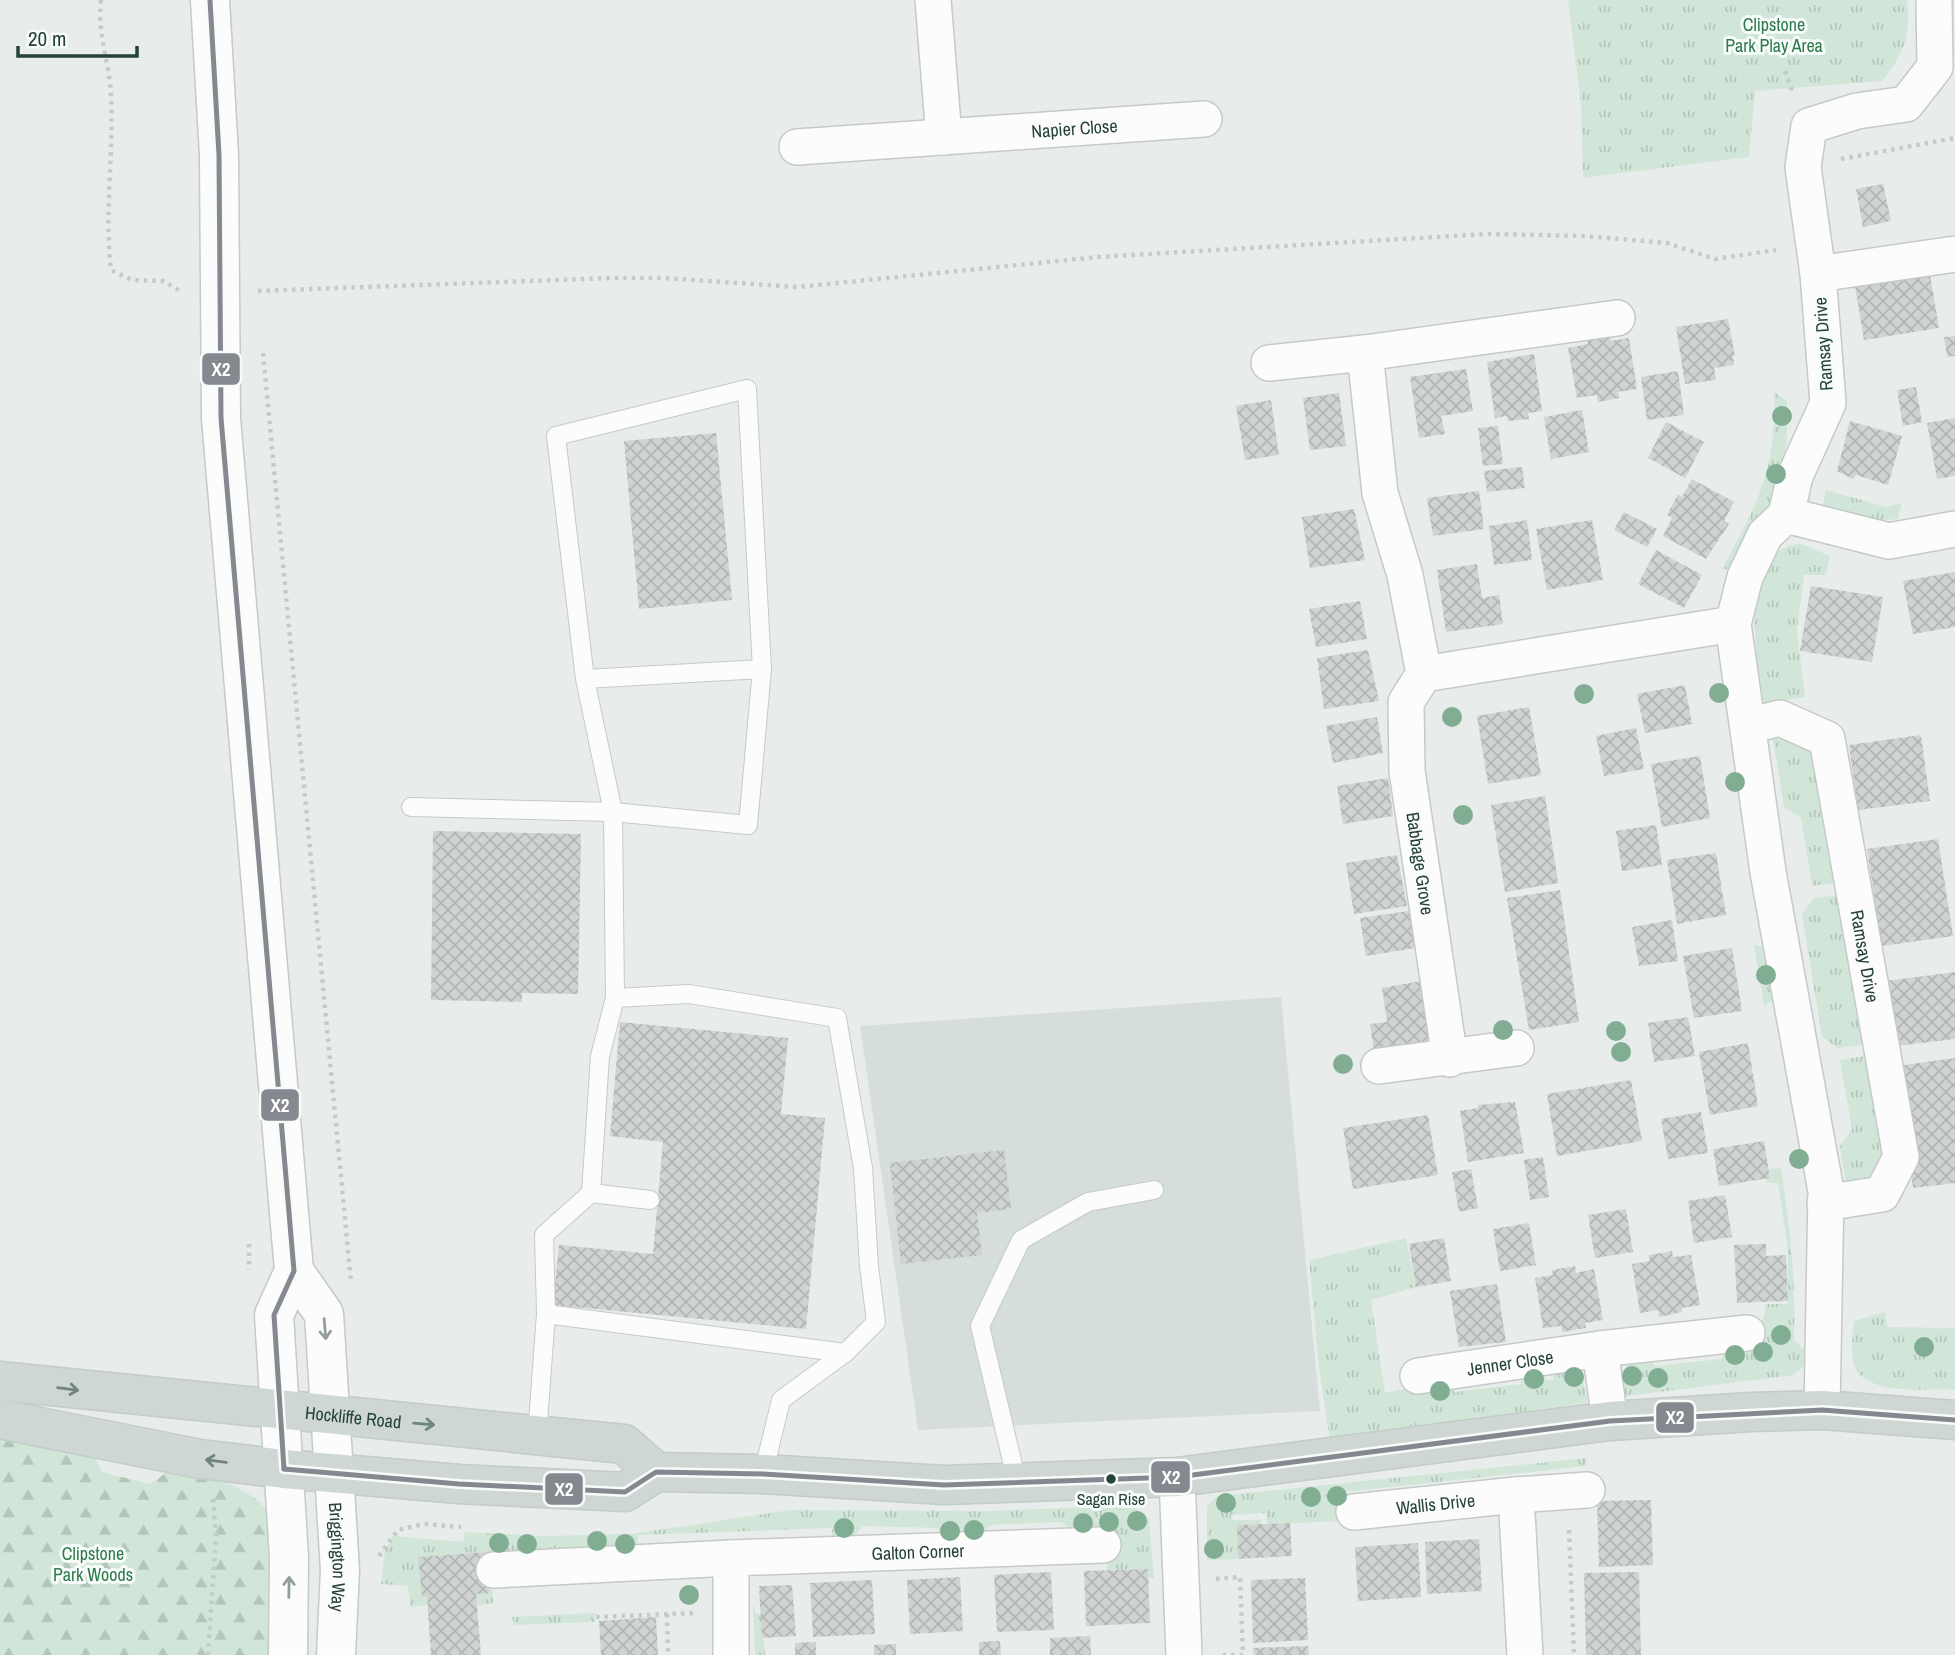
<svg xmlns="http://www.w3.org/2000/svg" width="1955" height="1655" font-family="'Archivo Narrow',sans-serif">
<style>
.built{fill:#d6dedb}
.grass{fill:url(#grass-tufts)}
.forest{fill:url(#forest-firs)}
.building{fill:url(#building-cross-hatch)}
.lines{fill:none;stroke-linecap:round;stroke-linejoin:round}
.service-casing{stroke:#c5cac8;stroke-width:20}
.minor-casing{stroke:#c5cac8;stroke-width:38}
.tertiary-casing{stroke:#c5cac8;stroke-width:41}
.primary-casing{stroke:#c3ccc9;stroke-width:41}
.path{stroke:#c3ccca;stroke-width:4.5;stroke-dasharray:3.5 5;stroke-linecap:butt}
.service{stroke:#fcfcfc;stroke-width:18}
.minor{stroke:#fcfcfc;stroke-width:35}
.tertiary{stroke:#fcfcfc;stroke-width:38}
.primary{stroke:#cfd7d5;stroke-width:38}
.bus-1-casing{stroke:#f7fbf9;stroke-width:10}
.bus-1{stroke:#85898f;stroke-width:5}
.tree{fill:#81ae93}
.oneway{stroke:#909f9b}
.oneway2{stroke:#718580}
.bus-dot{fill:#24423a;stroke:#f7fbf9;stroke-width:2.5}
.labels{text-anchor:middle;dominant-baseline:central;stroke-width:6;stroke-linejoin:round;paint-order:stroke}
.bus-label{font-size:16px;fill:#24423a;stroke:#f7fbf9}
.park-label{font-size:18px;fill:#2d7a4b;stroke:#f7fbf9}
.street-label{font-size:18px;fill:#24423a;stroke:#f7fbf9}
.line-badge{stroke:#f7fbf9;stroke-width:2.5}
.badge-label{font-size:19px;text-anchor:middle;font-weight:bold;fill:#fff}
</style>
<defs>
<pattern id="grass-tufts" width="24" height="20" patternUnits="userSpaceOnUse" patternTransform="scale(1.75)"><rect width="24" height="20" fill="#d1e6d8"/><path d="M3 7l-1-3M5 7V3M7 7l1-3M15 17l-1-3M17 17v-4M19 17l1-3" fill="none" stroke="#b3c6ba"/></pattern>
<pattern id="forest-firs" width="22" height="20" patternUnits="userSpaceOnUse" patternTransform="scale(1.75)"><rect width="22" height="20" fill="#d1e6d8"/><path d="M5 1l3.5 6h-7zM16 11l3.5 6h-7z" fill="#b3c6ba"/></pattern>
<pattern id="building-cross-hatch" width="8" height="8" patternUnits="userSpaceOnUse" patternTransform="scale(1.75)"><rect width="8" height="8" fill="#cfd4d2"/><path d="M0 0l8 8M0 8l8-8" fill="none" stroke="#b2b7b5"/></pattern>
</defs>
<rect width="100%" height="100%" fill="#e8edeb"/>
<path class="built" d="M1281,997L1320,1411L918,1430L860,1026Z"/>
<g class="grass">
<path d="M1568,0H1907C1911,36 1904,54 1882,81L1755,91L1749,157L1583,178L1581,105Z"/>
<path d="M1774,392L1787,401C1790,476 1773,506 1738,570L1722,569C1758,502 1777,470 1774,392Z"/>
<path d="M1826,490L1886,507L1902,503L1898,519L1867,522L1822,509Z"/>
<path d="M1801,544L1830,556L1826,575H1804L1797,631L1805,697L1764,704C1757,662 1734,547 1801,544Z"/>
<path d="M1794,737L1809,745L1819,759L1841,882L1812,886L1801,818L1784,807L1773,738Z"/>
<path d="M1842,894L1868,1044L1838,1048L1822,1037L1802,914L1814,898Z"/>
<path d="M1754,945L1770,949L1778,996L1764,1006Z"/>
<path d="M1869,1055L1885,1155L1877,1171L1868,1180L1846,1185L1840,1146L1852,1129L1840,1060Z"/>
<path d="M1781,1168C1790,1226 1796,1282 1794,1340L1809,1354L1802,1368L1794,1375L1620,1397C1620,1374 1623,1364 1645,1354L1655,1366L1721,1359C1735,1335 1767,1334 1765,1304H1788V1250L1778,1183H1767L1766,1179L1771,1177L1769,1169Z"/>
<path d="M1406,1238L1416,1287L1371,1300L1385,1393L1442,1381L1455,1392L1520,1384L1528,1368L1543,1369L1545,1380H1554L1553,1365C1582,1369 1582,1375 1588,1402L1330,1441L1319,1368L1309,1260Z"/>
<path d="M1885,1312L1887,1327L1955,1328V1390C1927,1388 1866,1397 1854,1365C1850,1352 1853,1334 1854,1321Z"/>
<path d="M1586,1458V1466L1345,1492L1348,1521L1267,1524L1266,1513L1231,1515L1232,1520H1261V1524L1237,1526L1238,1559L1207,1560V1506L1218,1496Z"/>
<path d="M1132,1505L1149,1519L1154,1578H1148L1147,1569L1107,1570L1106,1533L1074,1534L1062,1522L990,1525L977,1539L948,1541L937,1528L863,1526L851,1539L833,1540L832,1528L638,1535L637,1547L491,1552L493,1603L477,1606L476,1594L485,1552L419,1557L422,1597H427V1605L410,1607L408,1586L381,1584L385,1550L393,1536L463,1542L465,1532L542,1536L632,1534L790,1510L991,1511Z"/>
<path d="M753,1604L756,1614H761L765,1655H755Z"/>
<path d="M595,1613V1622L514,1625L512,1617Z"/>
</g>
<path class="forest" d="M0,1427L90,1448L102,1472L150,1484L173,1468C212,1477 246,1484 272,1515L273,1655H0Z"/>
<g class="building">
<path d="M1883,184L1891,221L1863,227L1856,189Z"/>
<path d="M1929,269L1939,328L1864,340L1854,280Z"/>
<path d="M1728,319L1735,356H1733L1734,365L1714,368L1716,380L1685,384L1676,327Z"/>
<path d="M1610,335L1611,341L1629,338L1637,389L1618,392L1619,398L1598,402L1597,395L1577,398L1568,348L1588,344L1587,339Z"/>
<path d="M1955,336V356L1947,357L1944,337Z"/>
<path d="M1534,354L1542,411L1528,413L1529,419L1508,421L1507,416L1495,418L1487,362Z"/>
<path d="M1466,369L1473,411L1441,416L1445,434L1419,438L1410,377Z"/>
<path d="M1678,371L1684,415L1647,420L1641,377Z"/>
<path d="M1916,387L1922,422L1903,426L1897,390Z"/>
<path d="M1339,393L1346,446L1310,450L1303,398Z"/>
<path d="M1271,400L1279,455L1245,460L1236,406Z"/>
<path d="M1582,410L1589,452L1551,459L1544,417Z"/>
<path d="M1955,418V476L1937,479L1927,423Z"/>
<path d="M1850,421L1902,436L1888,485L1856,475L1853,479L1837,471Z"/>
<path d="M1666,422L1704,442L1685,478L1648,458Z"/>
<path d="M1498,426L1503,464L1483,466L1478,428Z"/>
<path d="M716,433L732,600L639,609L624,441Z"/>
<path d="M1522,467L1525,488L1487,492L1484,471Z"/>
<path d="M1692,479L1734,502L1724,521L1729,524L1706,559L1663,536L1672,518L1667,515L1678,494L1682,497Z"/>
<path d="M1479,491L1484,529L1433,536L1427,498Z"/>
<path d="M1354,509L1365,560L1310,568L1302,517Z"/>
<path d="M1624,512L1657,529L1647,547L1614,530Z"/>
<path d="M1527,520L1532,560L1494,565L1489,526Z"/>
<path d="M1592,520L1603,580L1547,590L1536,529Z"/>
<path d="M1656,550L1702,575L1684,608L1638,584Z"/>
<path d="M1477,564L1482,598L1499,595L1503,624L1446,632L1437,570Z"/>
<path d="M1955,572V627L1913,634L1903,581Z"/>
<path d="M1811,586L1883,597L1872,662L1800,651Z"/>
<path d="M1360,601L1367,639L1316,647L1309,609Z"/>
<path d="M1368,650L1379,701L1324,709L1317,658Z"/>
<path d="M1685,685L1692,724L1645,733L1637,694Z"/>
<path d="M1529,707L1541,775L1488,784L1477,716Z"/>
<path d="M1377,717L1383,753L1333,763L1326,726Z"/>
<path d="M1636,728L1644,769L1604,776L1596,736Z"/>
<path d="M1921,735L1930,801L1858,810L1849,745Z"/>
<path d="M1700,756L1710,818L1662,827L1651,764Z"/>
<path d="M1388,778L1393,816L1343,824L1337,786Z"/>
<path d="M1545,796L1558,883L1505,892L1491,805Z"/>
<path d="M1656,825L1662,865L1622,871L1616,831Z"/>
<path d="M433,831L581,834L578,994L522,993V1002L431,1000Z"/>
<path d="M1938,839L1953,936L1882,946L1867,849Z"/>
<path d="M1716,853L1726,915L1677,924L1667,860Z"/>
<path d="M1397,855L1407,906L1354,914L1346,863Z"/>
<path d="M1560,890L1579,1022L1529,1030L1507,898Z"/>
<path d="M1409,911L1415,948L1366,956L1360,918Z"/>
<path d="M1672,920L1678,961L1639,966L1632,927Z"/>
<path d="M1732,948L1742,1011L1694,1018L1683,956Z"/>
<path d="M1955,972V1039L1896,1046L1886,981Z"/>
<path d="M1421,981L1432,1045L1374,1053L1370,1024L1387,1022L1382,988Z"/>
<path d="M1688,1017L1695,1056L1654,1062L1648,1023Z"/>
<path d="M620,1022L788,1038L781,1114L825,1118L806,1329L553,1305L559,1245L653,1254L663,1142L610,1136Z"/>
<path d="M1748,1043L1758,1106L1710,1115L1699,1052Z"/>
<path d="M1955,1058V1183L1913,1188L1897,1066Z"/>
<path d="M1631,1080L1642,1141L1557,1156L1547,1094Z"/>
<path d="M1515,1102L1524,1153L1468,1162L1460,1111L1478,1108V1105Z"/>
<path d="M1701,1112L1708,1153L1668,1159L1661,1119Z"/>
<path d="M1428,1115L1438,1175L1353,1189L1343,1128Z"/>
<path d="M1764,1141L1770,1178L1719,1186L1713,1149Z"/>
<path d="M1004,1150L1011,1209L977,1213L982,1255L901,1264L890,1163Z"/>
<path d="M1543,1157L1549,1197L1530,1200L1524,1160Z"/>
<path d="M1471,1169L1478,1208L1459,1212L1452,1172Z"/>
<path d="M1725,1195L1732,1237L1694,1243L1688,1201Z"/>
<path d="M1626,1209L1633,1252L1595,1258L1588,1215Z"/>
<path d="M1529,1223L1536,1265L1500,1271L1493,1229Z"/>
<path d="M1444,1238L1451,1281L1416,1287L1409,1244Z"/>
<path d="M1766,1244V1256L1786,1255L1788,1301L1737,1303L1734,1245Z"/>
<path d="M1672,1251L1673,1257L1691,1255L1700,1305L1682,1308V1312L1659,1317L1658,1310L1640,1313L1632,1264L1650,1261L1649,1255Z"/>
<path d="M1575,1266L1576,1273L1594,1269L1603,1320L1585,1323L1586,1328L1562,1332L1561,1326L1543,1328L1535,1278L1553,1275L1552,1270Z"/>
<path d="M1497,1284L1506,1342L1459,1347L1450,1291Z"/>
<path d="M1651,1500L1653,1565L1599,1567L1597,1501Z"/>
<path d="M1290,1523L1292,1556L1238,1559L1237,1525Z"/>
<path d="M1479,1539L1482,1591L1427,1594L1425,1542Z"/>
<path d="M1418,1543L1421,1597L1358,1601L1355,1547Z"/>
<path d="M486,1552L489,1593L476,1594L481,1655H431L427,1597H422L418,1557Z"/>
<path d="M1148,1569L1150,1623L1086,1626L1084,1571Z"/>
<path d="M1051,1572L1054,1630L997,1632L994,1575Z"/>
<path d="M1639,1572L1641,1655H1586L1584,1573Z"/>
<path d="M960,1577L963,1631L910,1634L907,1580Z"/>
<path d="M1305,1578L1308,1640L1253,1643L1251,1580Z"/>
<path d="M872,1580L875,1634L813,1637L810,1583Z"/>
<path d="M792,1585L796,1636L762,1638L759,1586Z"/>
<path d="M656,1617L658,1655H601L599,1621Z"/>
<path d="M1090,1636L1091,1655H1050V1638Z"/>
<path d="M1000,1641L1001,1655H979V1642Z"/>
<path d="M816,1642V1655H795V1643Z"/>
<path d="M896,1644V1655H874V1645Z"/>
<path d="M1308,1646L1309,1655H1254L1253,1648Z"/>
</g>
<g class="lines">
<defs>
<g id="service">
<path d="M585,679L613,812L748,825L762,669L585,679L556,436L747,389L762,669"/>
<path d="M411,807L613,812L615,998"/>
<path d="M650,1200L591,1193L600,1056L615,998L689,994L837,1018L863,1168L869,1266L876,1322L845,1353L781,1400L763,1474"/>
<path d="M546,1314L544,1235L591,1193"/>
<path d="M537,1435L546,1314L845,1353"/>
<path d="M1017,1482L980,1326L1021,1240L1088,1202L1154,1190"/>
</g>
<g id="minor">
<path d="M933,0L944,137"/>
<path id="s1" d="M797,147L1204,119"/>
<path d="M1818,274L1955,254"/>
<path id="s2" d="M1365,353L1380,493L1405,575L1424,674L1406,702L1407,771L1450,1059"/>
<path d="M1269,363L1365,353L1617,318"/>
<path d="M1786,515L1889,541L1955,529"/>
<path d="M1424,674L1733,624"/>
<path id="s3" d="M1749,726L1780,718L1827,739L1901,1157L1882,1194L1825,1203"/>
<path d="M1379,1066L1516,1048"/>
<path d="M1600,1349L1747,1333"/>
<path id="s4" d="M1418,1376L1600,1349L1610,1421"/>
<path d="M1822,1410L1826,1191L1768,872L1733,624L1745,577L1765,535L1786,515L1795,476L1828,403L1818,274L1803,167L1809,126L1857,111L1906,104L1935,67L1934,0"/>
<path d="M1177,1477L1184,1655"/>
<path d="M1516,1495L1587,1490"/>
<path id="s5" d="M1354,1512L1516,1495L1525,1655"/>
<path d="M494,1570L731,1558"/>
<path id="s6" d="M731,1655V1558L1103,1545"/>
</g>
<g id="tertiary">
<path d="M210,0L219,155L221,418L294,1271L274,1315L289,1557L288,1655"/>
<path id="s7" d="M294,1271L324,1314L340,1570L336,1655"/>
</g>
<g id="primary">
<path id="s8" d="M0,1381L624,1444L656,1472"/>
<path d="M0,1419L200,1459L284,1469L459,1484L625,1492L656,1472L763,1474L944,1485L1177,1477L1610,1421L1751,1412L1822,1410L1955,1420"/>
</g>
</defs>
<use href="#service" class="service-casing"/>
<use href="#minor" class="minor-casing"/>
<use href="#tertiary" class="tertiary-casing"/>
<use href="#primary" class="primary-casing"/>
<g class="path">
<path d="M101,0C97,36 110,63 111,96C114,154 104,212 111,270L132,280L163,281L182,292"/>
<path d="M1785,71L1793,93"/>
<path d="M1841,159L1955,138"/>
<path d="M258,291L610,278H663L797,287L1098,257L1488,234L1585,236L1667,243L1715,259L1776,250"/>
<path d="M263,353L351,1282"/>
<path d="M249,1244V1270"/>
<path d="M1569,1530L1574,1655"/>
<path d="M379,1556L398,1530L424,1524L461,1527"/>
<path d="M1216,1579L1240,1577L1243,1655H1221"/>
<path d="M667,1614L668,1655"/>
<path d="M596,1617L695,1613"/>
<path d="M208,1655L216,1537L213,1498"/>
</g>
<use href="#service" class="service"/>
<use href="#minor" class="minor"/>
<use href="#tertiary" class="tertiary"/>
<use href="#primary" class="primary"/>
<defs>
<g id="bus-1">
<path d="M210,0L219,155L221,418L294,1271L274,1315L284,1469"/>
<path d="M284,1469L459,1484L625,1492L656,1472L763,1474L944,1485L1177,1477L1610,1421L1822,1410L1955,1420"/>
</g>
</defs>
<use href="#bus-1" class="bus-1-casing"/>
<use href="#bus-1" class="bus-1"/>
</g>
<g class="tree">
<circle cx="1782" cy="416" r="10"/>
<circle cx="1776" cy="474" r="10"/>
<circle cx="1719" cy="693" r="10"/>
<circle cx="1584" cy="694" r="10"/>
<circle cx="1452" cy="717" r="10"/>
<circle cx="1735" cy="782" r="10"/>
<circle cx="1463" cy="815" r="10"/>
<circle cx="1766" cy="975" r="10"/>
<circle cx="1503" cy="1030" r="10"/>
<circle cx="1616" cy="1031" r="10"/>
<circle cx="1621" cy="1052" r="10"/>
<circle cx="1343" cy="1064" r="10"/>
<circle cx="1799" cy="1159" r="10"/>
<circle cx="1781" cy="1335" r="10"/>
<circle cx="1924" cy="1347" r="10"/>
<circle cx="1763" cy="1352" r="10"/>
<circle cx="1735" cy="1355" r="10"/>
<circle cx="1632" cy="1376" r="10"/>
<circle cx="1574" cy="1377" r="10"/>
<circle cx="1658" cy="1378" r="10"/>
<circle cx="1534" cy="1379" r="10"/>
<circle cx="1440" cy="1391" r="10"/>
<circle cx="1337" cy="1496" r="10"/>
<circle cx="1311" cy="1497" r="10"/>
<circle cx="1226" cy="1503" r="10"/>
<circle cx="1137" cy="1521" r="10"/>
<circle cx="1109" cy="1522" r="10"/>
<circle cx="1083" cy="1523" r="10"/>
<circle cx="844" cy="1528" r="10"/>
<circle cx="974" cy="1530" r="10"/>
<circle cx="950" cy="1531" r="10"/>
<circle cx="597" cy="1541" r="10"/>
<circle cx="499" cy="1543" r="10"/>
<circle cx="527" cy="1544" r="10"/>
<circle cx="625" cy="1544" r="10"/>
<circle cx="1214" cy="1549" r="10"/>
<circle cx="689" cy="1595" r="10"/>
</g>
<defs><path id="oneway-shaft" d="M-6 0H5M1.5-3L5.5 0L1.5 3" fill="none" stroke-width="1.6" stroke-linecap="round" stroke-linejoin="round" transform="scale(1.75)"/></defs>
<g class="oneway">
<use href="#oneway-shaft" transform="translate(325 1329) rotate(85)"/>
<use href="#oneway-shaft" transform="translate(289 1587) rotate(-89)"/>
</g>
<g class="oneway2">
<use href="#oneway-shaft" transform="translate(68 1389) rotate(7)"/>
<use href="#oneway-shaft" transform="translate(424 1424) rotate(5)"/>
<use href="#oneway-shaft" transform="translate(216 1461) rotate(-173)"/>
</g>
<circle class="bus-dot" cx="1111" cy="1479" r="6"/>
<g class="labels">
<g class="bus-label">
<text x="1111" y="1499">Sagan Rise</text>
</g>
<g class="park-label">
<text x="1774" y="24">Clipstone<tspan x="1774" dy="21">Park Play Area</tspan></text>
<text x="93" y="1553">Clipstone<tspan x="93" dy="21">Park Woods</tspan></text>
</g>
<g class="street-label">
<text stroke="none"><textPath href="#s1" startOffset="278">Napier Close</textPath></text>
<text transform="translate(1823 344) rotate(-94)">Ramsay Drive</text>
<text stroke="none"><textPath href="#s2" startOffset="523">Babbage Grove</textPath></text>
<text stroke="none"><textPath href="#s3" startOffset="304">Ramsay Drive</textPath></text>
<text stroke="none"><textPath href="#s4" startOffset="93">Jenner Close</textPath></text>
<text stroke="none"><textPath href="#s8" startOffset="355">Hockliffe Road</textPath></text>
<text stroke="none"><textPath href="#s5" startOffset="82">Wallis Drive</textPath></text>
<text stroke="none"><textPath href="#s6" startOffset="284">Galton Corner</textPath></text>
<text stroke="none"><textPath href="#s7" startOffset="296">Briggington Way</textPath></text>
</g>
</g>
<g class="line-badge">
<rect x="201" y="352" width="40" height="34" rx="7" fill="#85898f"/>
<rect x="260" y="1088" width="40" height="34" rx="7" fill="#85898f"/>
<rect x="1655" y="1401" width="40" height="33" rx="7" fill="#85898f"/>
<rect x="1150" y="1460" width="41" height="34" rx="7" fill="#85898f"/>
<rect x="544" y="1472" width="40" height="34" rx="7" fill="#85898f"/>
</g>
<g class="badge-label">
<text x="221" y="376">X2</text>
<text x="280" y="1112">X2</text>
<text x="1675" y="1424">X2</text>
<text x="1171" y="1484">X2</text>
<text x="564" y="1496">X2</text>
</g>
<path d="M18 46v10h119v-10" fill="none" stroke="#24423a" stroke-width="3.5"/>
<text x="28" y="46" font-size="21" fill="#24423a" stroke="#f7fbf9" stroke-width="5" paint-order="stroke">20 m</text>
</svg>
